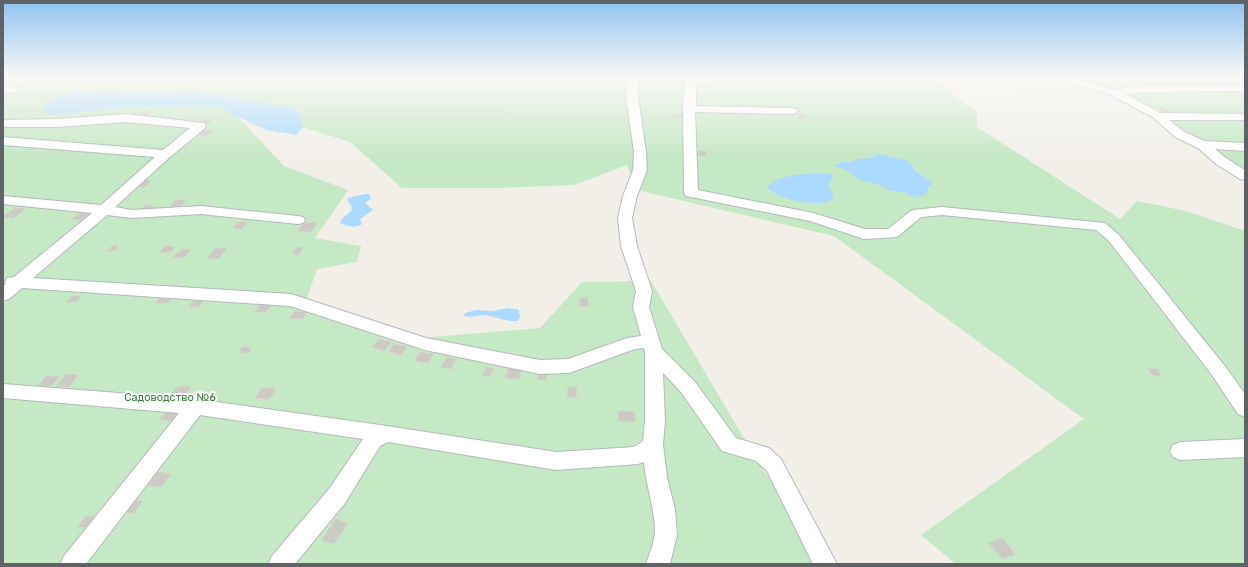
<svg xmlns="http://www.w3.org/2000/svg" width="1248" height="567" font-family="Rubik,sans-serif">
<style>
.green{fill:#c5e8c5}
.water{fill:#aadaff}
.building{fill:#cccac5;stroke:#d6d1c6}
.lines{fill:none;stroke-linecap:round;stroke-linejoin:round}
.minor-casing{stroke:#b5b8bc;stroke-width:2}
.minor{fill:#fff;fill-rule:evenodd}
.labels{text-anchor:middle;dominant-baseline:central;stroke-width:4;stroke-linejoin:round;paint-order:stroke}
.park-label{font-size:11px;fill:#348238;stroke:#fff}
</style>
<rect width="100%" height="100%" fill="#f1efe8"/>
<g class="green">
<path d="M3,78H935L944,87L977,112V127L1120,219L1137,201L1186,211L1245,231V564H956L921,535L1084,419L834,236L637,190L627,165L574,185L495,188H402L350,142L303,127L300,114L291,107L192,91L72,92L82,112L122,108L195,106L222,108L238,117L284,166L348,190L315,238L361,246L357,262L317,269L306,301L408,339L540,328L582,282L651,281L758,462L828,564H3Z"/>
<path d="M1019,78H1245V170L1139,103L1075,83Z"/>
</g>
<g class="water">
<path d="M109,91L126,92L192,91L291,107L300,114L303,127L296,135L266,130L238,117L222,108L195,106L122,108L51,115L42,109C53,91 90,92 109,91Z"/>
<path d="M879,154L905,160L911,164L915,171L932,182V185L928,186V192L923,196L917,197L910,196L904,192L891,191L878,184L862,181L844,169L835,166L841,162H851L856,159L874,158L875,155Z"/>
<path d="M816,173L829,174L833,176V178L828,185L834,198C824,210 777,199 768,188V186C783,174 798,175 816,173Z"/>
<path d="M365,194H369L371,199L365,203L373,210L360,219L362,224C355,229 348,226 340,223L341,220L352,210L351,205L348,201V198Z"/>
<path d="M508,308L519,310L520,318L517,321C505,322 496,316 484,315C477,315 471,318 464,316L465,313L476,310L492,311Z"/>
</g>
<g class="building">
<path d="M698,81L706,82V86H697Z"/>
<path d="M1158,107H1165L1172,113H1164Z"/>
<path d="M142,111L152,112L144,118L128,117L134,113L139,114Z"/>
<path d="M673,114H682L683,118H673Z"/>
<path d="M797,114L806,115L808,119H798Z"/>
<path d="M205,118L213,120L204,125L197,123Z"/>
<path d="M201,130L213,131L208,135H196Z"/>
<path d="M695,151H706V156L695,155Z"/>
<path d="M144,180L151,181L144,187L137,186Z"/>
<path d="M176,200H186L181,206L169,207Z"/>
<path d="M147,205L154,207L146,212L137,211Z"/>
<path d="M15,208L25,209L13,218L3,217Z"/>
<path d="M86,211L95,212L85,220L72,219L80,213H84Z"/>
<path d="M238,222H247L242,229L233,228Z"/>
<path d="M304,223H317L311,232L298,231Z"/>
<path d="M112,246H119L114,251H107Z"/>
<path d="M165,246L175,247L170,252H160Z"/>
<path d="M297,247L303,248L298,255L292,254Z"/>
<path d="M216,248H227L218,259L207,258Z"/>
<path d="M182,249L191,250L183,258L173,257Z"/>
<path d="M72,296H82L75,302H66Z"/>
<path d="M160,297L172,298L167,303H156Z"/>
<path d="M587,297L589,306L581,307L579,299Z"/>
<path d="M195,299H204L199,307L189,306Z"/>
<path d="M260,305H271L266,312H255Z"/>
<path d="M295,311L307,312L303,319L290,318Z"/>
<path d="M379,339L391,342L384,351L372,347Z"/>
<path d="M394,344L407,347L401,355L389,352Z"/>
<path d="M242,347L252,348L249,353L239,352Z"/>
<path d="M420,352L433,354L428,363L415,361Z"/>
<path d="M447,357L456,359L451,369L441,367Z"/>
<path d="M487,367L494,369L489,377L482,375Z"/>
<path d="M508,368H522L519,379L505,378Z"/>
<path d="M1148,369H1157L1161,376L1152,375Z"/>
<path d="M539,371H547L546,380L538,379Z"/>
<path d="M66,374L78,375L69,387L56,386Z"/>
<path d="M46,376H60L51,386H38Z"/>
<path d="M178,386H191L185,396L171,395Z"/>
<path d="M568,387H577L576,397H567Z"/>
<path d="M262,388L276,389L269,399L255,398Z"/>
<path d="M167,411L178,412L171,421L160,419Z"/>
<path d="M618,411L635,412V422L618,421Z"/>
<path d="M158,472L171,474L161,487L148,485Z"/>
<path d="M134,500L143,501L134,513L124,512Z"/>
<path d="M86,516L98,517L89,528L78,527Z"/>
<path d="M335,519L348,523L334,544L322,540Z"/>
<path d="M1002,538L1015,554L1002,559L989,543Z"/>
</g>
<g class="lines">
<defs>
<g id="minor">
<path d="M628,78H638V97L646,152L647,170L637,196L632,218L637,246L652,291L649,307L662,349L695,382L736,438L769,448L781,459L837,564H813L767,471L756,461L722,451L681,392L663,373L665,421L663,445L667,477L675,510L677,535L670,564H646C649,555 654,543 655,533C655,509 646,486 644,462L638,464L556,470L388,442L380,446L345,503L295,564H268L272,556L329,489L363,439L200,415L86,564H60L64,556L179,413L3,398V384L195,399L387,426L556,452L634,447L643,441L645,421V352L644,348L635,349L569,373L540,374L425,350L290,306L22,288L9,299L3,301V286L6,284L5,282L7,278L14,277L92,213L3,204V196L101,205L155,157L3,145V137L163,150L190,128L126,122L57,127H6L3,126V120L57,119L126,114L204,123L206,126L204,129L170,157L115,207L132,210L201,206L298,216L303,217L305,220L303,223L298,224L201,214L132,218L107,215L33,278L291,294L426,338L540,360L568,359L627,338L641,336L633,307L636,291L621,246L618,218L623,196L633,170L634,152L626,97Z"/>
<path d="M686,78H696V106L792,108L796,109L798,111L796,113L792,114L695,112L698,190L813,213L865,229H888L912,210L942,207L1105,223L1119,235L1224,365L1245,394V417L1238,414L1212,375L1109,241L1096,230L942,215L921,217L897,237L864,239L810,221L686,196L684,193L683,106Z"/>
<path d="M1024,78H1076L1115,90L1139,86L1245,85V91L1139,92L1126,94L1160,113L1245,114V120H1169L1183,131L1204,141L1245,143V151L1215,149L1226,158L1245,170V180L1240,179L1216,164L1198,148L1175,137L1154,118L1111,95L1073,84L1029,81Z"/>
<path d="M3,86L15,87L20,90L15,93L3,92Z"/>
<path d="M1245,439V457L1180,460L1173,457L1170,451L1173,445L1180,442Z"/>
</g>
</defs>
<use href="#minor" class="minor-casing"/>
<use href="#minor" class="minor"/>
</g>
<linearGradient id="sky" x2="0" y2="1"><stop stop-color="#8fc3f1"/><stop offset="0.49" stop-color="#f9f8f5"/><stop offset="1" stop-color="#f9f8f5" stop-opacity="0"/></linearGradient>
<rect width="1248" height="158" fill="url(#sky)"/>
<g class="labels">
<g class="park-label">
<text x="170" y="397">Садоводство №6</text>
</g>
</g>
<rect width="1248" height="567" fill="none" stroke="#5f6368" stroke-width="8"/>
</svg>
